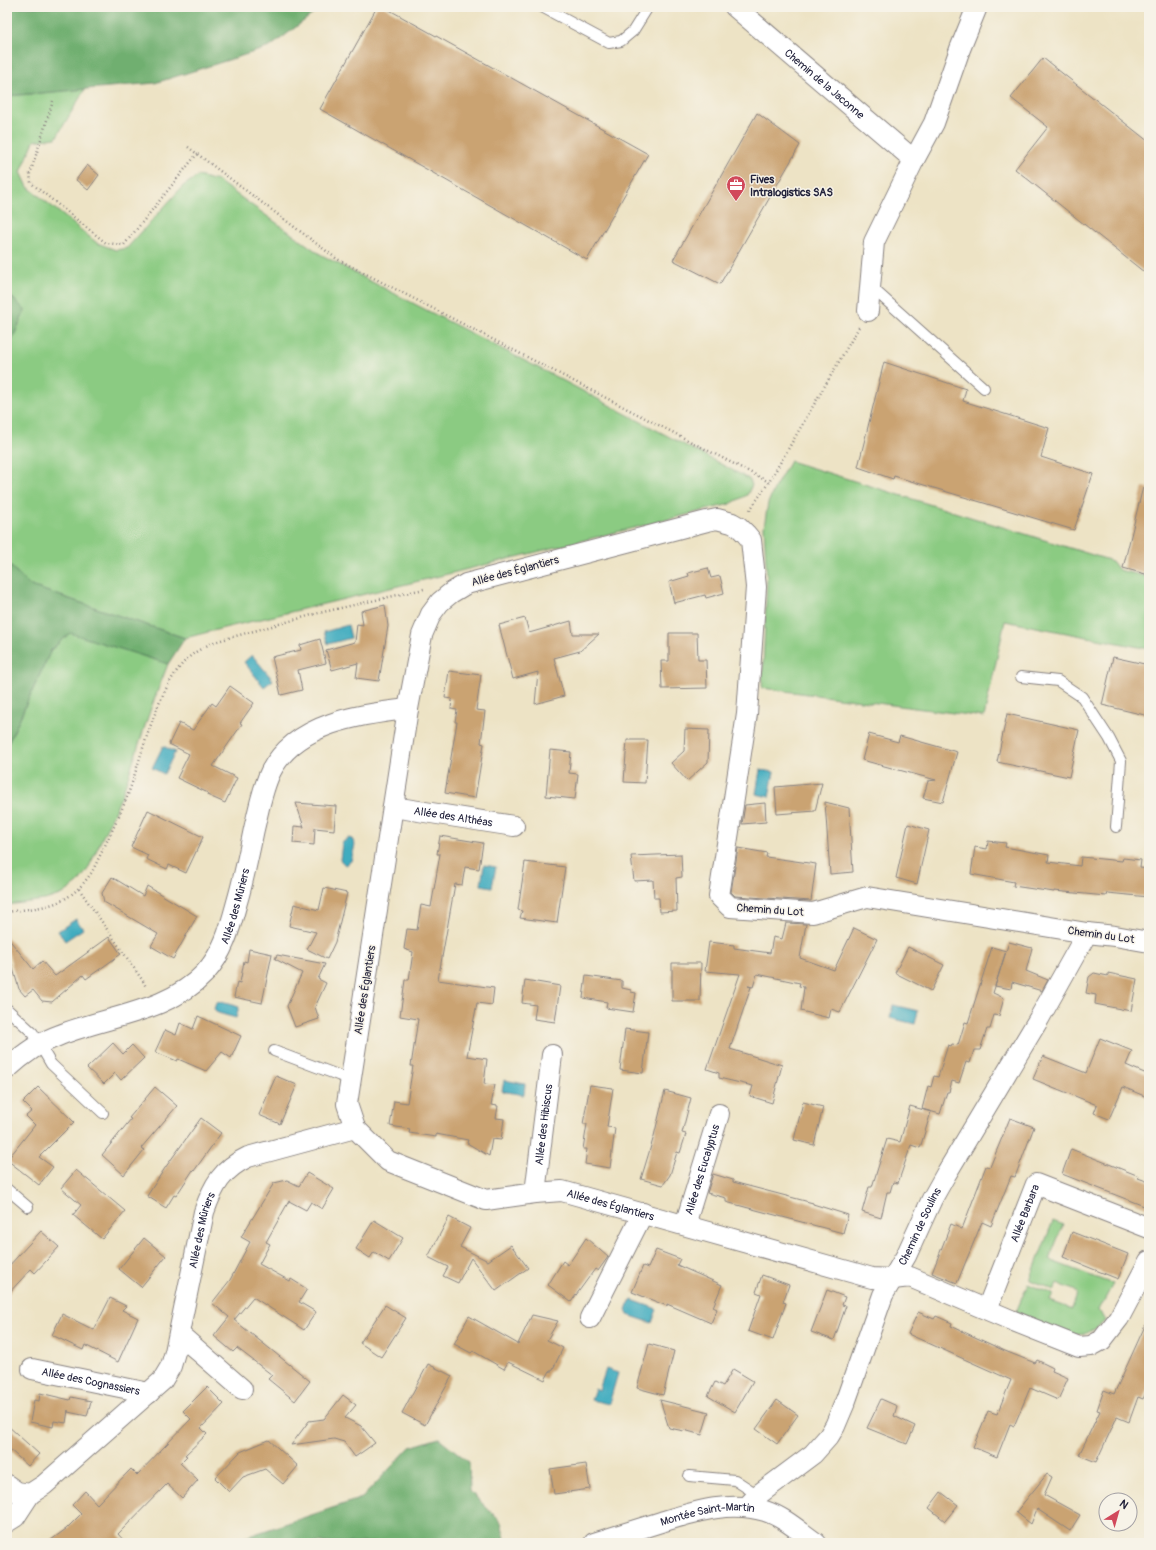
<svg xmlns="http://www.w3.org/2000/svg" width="1156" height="1550" font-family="Pangolin,sans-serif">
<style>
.green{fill:#8bcb82;stroke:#56765e}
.forest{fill:#70af70;stroke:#496856}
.water{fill:#40acbf;stroke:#31677d}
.building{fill:#caa372}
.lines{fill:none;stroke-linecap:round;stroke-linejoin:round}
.service-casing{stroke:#888280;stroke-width:12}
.minor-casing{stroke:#888280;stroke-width:22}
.path{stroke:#888280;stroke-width:2.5;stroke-dasharray:1 3;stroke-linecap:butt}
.service{stroke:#fff;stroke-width:10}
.minor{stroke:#fff;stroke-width:20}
.labels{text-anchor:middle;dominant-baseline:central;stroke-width:3;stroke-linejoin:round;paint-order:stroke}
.street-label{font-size:11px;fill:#22223b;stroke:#f7f3e8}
.poi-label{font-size:11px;font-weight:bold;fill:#22223b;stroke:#f7f3e8;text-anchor:start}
</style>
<rect width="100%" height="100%" fill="#f7f3e8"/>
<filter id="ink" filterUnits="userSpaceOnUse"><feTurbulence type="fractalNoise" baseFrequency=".025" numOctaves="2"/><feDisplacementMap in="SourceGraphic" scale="8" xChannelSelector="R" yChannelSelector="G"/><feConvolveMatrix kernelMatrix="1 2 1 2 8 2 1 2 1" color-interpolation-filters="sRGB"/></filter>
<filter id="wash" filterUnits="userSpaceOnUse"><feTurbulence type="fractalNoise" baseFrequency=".012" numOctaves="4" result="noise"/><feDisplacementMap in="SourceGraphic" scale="16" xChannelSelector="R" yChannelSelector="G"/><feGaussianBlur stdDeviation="0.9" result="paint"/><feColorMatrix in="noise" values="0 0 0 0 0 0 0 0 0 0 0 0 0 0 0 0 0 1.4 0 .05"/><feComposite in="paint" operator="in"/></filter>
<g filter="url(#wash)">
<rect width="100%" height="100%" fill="#ede3c5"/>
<g class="green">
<path d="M85,89L56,138L34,141L21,172L28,187L97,243L116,250L127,248L183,186L198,176L218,181L320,254L372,282L562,380L749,479L752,485L747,495L730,504L444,575L224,628L185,638L31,586L7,563V352L25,310L7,293V96Z"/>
<path d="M790,461L1112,561L1119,570L1149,577V649L1005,621L984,717L762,688L767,581L764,527L768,503L775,487Z"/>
<path d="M70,632L168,664L151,708L122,795L88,869L78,883L63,894L45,900L7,905V746L51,650Z"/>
<path d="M1053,1221L1063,1225L1049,1260L1113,1284L1099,1310L1105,1321C1099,1326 1091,1332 1084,1334C1067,1338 1032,1319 1016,1312L1028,1284L1053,1294L1050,1301L1072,1309L1078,1292L1057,1283L1054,1290L1030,1280Z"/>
</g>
<g class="forest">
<path d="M7,7H322L270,47L155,83L7,96Z"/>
<path d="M7,293L25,310L7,352Z"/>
<path d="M7,563L31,586L185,638L168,664L70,633L51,650L7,746Z"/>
<path d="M439,1438L469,1462L470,1491L501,1522L506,1543H228L362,1498L410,1447Z"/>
</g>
<g class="water">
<path d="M348,625L351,638L328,644L324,632Z"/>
<path d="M252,655L273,680L264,687L244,662Z"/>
<path d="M163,746L175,752L164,774L152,768Z"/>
<path d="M760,770L774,772L769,797L756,794Z"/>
<path d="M348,838L352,839L355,845L351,861L346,865L344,864L340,860L342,843Z"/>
<path d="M484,865L496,867L492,887L481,885Z"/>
<path d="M76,919L83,929L65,941L58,931Z"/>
<path d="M221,1002L239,1007L236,1018L218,1013L214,1009L216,1003Z"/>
<path d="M893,1005L918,1011L915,1024L890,1018Z"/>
<path d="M504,1080L525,1084L524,1095L502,1091Z"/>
<path d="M632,1300L657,1309L652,1323L628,1315L626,1310L628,1304Z"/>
<path d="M606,1369L618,1373L609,1404L591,1400L595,1388L599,1390Z"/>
</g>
<g id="blocks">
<g class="building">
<path d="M377,7H384L648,154L587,260L320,109Z"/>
<path d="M1043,58L1149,142V276L1015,169L1048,127L1011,98Z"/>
<path d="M757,113L800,145L720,284L673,260Z"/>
<path d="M87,165L99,175L88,190L76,180Z"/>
<path d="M884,362L966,389L963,401L1049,428L1041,457L1093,474L1074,530L894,476L893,479L858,467Z"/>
<path d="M1143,487L1149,488V575L1123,568Z"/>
<path d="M708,568L711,578L720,576L724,593L706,598L705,595L674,603L669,582L689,576L688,573Z"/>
<path d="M385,605L388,626L379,681L356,678L358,663L332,670L326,650L355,642L357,624L363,625L361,611Z"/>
<path d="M525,618L529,633L571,621L573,634H599L580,651L554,658L564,696L535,704L538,672L513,679L499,625Z"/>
<path d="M669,633H697L698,660H706L707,688L662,689L661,661H669Z"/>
<path d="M320,639L326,663L298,670L302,690L281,695L272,657L301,650L300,645Z"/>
<path d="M1113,657L1149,665V716L1102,705Z"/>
<path d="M449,671L481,675L476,710L485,711L481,743L484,744L475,798L445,793L457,722H455L457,710L451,709L452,699L445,698Z"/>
<path d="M230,686L254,703L240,723L242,724L213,766L237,778L225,803L207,795L208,793L177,778L189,754L169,744L179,723L193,730L212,703L216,706Z"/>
<path d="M1007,714L1079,730L1069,777L997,762Z"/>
<path d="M685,729L709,730L708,762L687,781L671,763L684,751Z"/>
<path d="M869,734L898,742L900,736L957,752L943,802L923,798L928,781L936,780L862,760Z"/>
<path d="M627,740H648L645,783L624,782Z"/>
<path d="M550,750L571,752L569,773L578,774L575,799L546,796Z"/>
<path d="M822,783L815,811L777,814L775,787Z"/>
<path d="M825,802L849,808L853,872L830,874Z"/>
<path d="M296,803L336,806L334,830L315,828L314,845L293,843L294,826L304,827Z"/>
<path d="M765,803L766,822L742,824L745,805Z"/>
<path d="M148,810L203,837L186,873L169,865L167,869L146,859L148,855L131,847Z"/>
<path d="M908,824L929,830L917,884L896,878Z"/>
<path d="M440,836L483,843L479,869L465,867L462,885L455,884L438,980L494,988L492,1005L477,1003L467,1056L487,1059L484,1084L495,1085L491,1105L498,1106L496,1118L504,1119L501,1140L492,1139L489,1156L467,1143L468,1140L436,1134V1137L409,1133L410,1129L390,1126L394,1101L407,1103L413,1066H411L418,1019L400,1016L405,980H409L413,952L404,949L407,929L417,930L421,905L431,907L440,854H437Z"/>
<path d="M988,841L1006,843L1005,847L1049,855L1048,862L1080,866L1081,857L1122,861L1123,858L1141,860L1140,868L1149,869V897L1107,893L1106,896L1054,891V892L1013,886L1014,882L971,874L975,847L987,849Z"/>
<path d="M738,848L767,853L766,857L816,864L811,901L735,896L731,892Z"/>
<path d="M681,854L682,877L676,878L677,911L660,912L659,898H654L653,880L634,881L631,856Z"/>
<path d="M525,862L565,867L557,923L520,918L522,911L518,910Z"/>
<path d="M112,877L143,896L147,886L197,916L173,959L151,946L158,934L104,902L102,893Z"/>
<path d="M324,888L347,893L335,942L327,959L307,949L316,932L289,926L294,904L319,910Z"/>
<path d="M786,923L806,924L800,958L834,970L854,928L877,939L840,1012L831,1009L829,1018L801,1011L804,987L799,986L800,983L757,974L753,987L748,986L751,987L730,1049L782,1065L772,1103L750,1096L753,1086L719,1078V1073L707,1069L740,974L705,971L709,942L734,945V948L770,953L773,937L782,939Z"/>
<path d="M7,937L33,969L42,961L55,976L109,937L121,954L86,979L83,975L52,1002L42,1001L33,990L25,996L19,989L7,948Z"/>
<path d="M1009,942L1032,948L1026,971L1048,980L1042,991L1012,982L1011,989L995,986Z"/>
<path d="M908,947L944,965L931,991L895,973Z"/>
<path d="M992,947L1006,951L993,993L1004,998L999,1016L994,1015L990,1029H987L980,1050H974L970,1063L966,1062L959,1083L952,1081L949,1092H947L940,1114L922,1109L928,1086L931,1087L934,1076L938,1077L948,1045L951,1046L952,1044L958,1045L965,1022L968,1023Z"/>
<path d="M249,949L272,954L262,1003L234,997L237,982L240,983L244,961L247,962Z"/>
<path d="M277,955L325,964L318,979L326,983L315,1007L319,1019L295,1027L287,1006L302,973L275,959Z"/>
<path d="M672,963H701L700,1001H672Z"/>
<path d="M1094,973L1108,976V973L1137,979L1131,1011L1095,1004L1096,995L1086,993L1089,977Z"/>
<path d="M586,976L622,981V988L631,990V992L636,993L633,1012L606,1008L607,1002L583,998Z"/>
<path d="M525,980L560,986L555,1022L534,1019L536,1005L522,1003Z"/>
<path d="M198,1016L241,1036L231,1058L222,1052L206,1071L178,1059L177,1061L155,1052L165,1030L176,1035L180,1023L193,1029Z"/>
<path d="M625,1029L648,1032L643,1073L620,1070Z"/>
<path d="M1100,1038L1132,1051L1126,1065L1149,1075V1098L1123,1087L1109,1119L1094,1113L1097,1105L1033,1079L1043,1056L1086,1073Z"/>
<path d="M113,1043L123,1054L132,1045L144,1058L121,1080L115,1073L104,1084L87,1068Z"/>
<path d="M276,1076L297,1085L280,1124L259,1115Z"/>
<path d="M590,1085L613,1088L607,1127L615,1128L610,1168L585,1164L587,1149H583L587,1124H583Z"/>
<path d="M38,1087L74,1122L39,1157L53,1167L39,1185L7,1160L35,1125L26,1116L32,1111L23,1102Z"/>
<path d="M155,1087L177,1106L141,1148L144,1150L124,1175L102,1155L131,1119L129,1118Z"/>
<path d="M665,1091L691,1098L682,1133L686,1134L680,1153L677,1152L670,1175L663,1185L641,1179L654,1136Z"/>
<path d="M803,1102L823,1107L814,1145L794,1140Z"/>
<path d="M910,1106L931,1112L920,1148L911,1145L898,1183L893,1182L890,1192H887L881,1218L862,1212L869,1187H872L887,1139L900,1142Z"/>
<path d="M201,1118L221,1133L194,1171L193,1170L176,1196L174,1195L166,1208L147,1196L165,1168Z"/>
<path d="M1010,1118L1034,1127L1015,1177L1011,1176L991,1226L982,1222L957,1283L932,1273L951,1224L962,1229L986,1166L990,1167Z"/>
<path d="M1071,1149L1139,1176L1138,1178L1149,1182V1208L1062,1174Z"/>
<path d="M76,1170L125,1211L102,1239L73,1215L81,1205L61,1188Z"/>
<path d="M307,1173L334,1189L322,1209L311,1202L306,1210L289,1201L266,1242L270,1244L259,1264L290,1281L291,1279L307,1289L299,1302L316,1312L304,1330L253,1297L234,1320L310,1381L295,1401L268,1379L272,1375L237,1348L233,1352L214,1336L229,1317L212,1303L230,1280L250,1242L241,1237L274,1183L287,1180L299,1186Z"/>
<path d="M713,1174L733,1180V1182L813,1203V1204L848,1215L843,1233L726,1202V1198L707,1193Z"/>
<path d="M449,1217L470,1228L460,1247L488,1261L511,1245L528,1268L496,1291L471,1258L458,1283L443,1276L448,1267L428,1257Z"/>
<path d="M374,1220L403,1238L389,1261L374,1252L370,1258L356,1249Z"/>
<path d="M41,1231L59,1247L35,1273L31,1269L7,1295V1268Z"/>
<path d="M1072,1232L1128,1254L1118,1279L1063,1257Z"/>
<path d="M144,1238L166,1256L141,1287L119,1269Z"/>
<path d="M586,1238L608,1257L598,1271L595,1269L571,1302L548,1285L563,1261L568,1265Z"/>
<path d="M656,1250L680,1259L677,1265L722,1285L713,1307L717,1309L711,1323L667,1304V1306L632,1292L643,1266L648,1268Z"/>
<path d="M762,1275L789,1285L783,1302L786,1303L773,1340L748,1331L761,1294L756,1292Z"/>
<path d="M827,1290L845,1297L842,1305L846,1306L834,1340L811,1332Z"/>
<path d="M110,1298L126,1306L122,1310L138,1318L118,1362L85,1345L83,1350L52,1335L62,1314L94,1330Z"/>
<path d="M385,1305L406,1318L381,1357L360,1343Z"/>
<path d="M918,1312L934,1319L936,1316L952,1323L951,1326L1005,1351L1035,1363L1037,1360L1053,1368L1052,1371L1068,1378L1058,1400L1030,1388L1014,1426L1010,1424L997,1457L973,1447L988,1411L997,1414L1011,1380L908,1334Z"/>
<path d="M532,1315L558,1321L547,1340L563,1348L552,1371H550L545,1380L508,1362L504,1369L473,1351L471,1353L454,1344L469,1316L518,1344Z"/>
<path d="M1149,1317V1386L1143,1399L1138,1397L1129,1422L1117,1417L1096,1462L1079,1455L1100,1411L1097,1410L1104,1390L1114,1394Z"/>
<path d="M649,1344L674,1351L663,1395L637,1388Z"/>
<path d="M428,1364L452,1376L425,1425L402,1413Z"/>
<path d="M733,1369L753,1381L735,1412L708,1396L715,1382L723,1386Z"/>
<path d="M207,1387L224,1404L201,1428L207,1434L185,1455L187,1456L180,1463L198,1480L182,1498L167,1484L118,1534L126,1543H47L66,1529L81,1514L72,1505L85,1491L97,1504L131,1469L137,1475L191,1419L183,1411Z"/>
<path d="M40,1393L70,1400L71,1397L91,1401L87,1416L68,1412V1410L66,1423L54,1421L53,1427L30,1422L34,1400L39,1401Z"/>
<path d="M343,1395L356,1405L345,1418L361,1426L375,1443L355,1457L344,1442L334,1439L291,1445L309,1421L324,1419Z"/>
<path d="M881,1399L897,1406L894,1416L915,1426L907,1444L867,1428Z"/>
<path d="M660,1400L709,1412L702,1435L684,1430V1431L669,1428Z"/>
<path d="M777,1400L798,1415L777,1444L756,1429Z"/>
<path d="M7,1425L39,1454L28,1466L7,1447Z"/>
<path d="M269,1440L298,1466L283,1484L265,1469L243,1477L229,1492L215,1478L240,1452Z"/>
<path d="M586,1464L590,1489L554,1494L550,1469Z"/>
<path d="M1047,1474L1052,1477L1044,1495L1080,1515L1070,1531L1037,1509L1031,1524L1016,1512Z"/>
<path d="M941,1492L958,1505L945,1521L929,1508Z"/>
</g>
</g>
</g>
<g filter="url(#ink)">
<use href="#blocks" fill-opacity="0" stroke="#888280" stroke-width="1"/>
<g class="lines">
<defs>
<g id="service">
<path d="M542,7L609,43L621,41L633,31L648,7"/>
<path d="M870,286L984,388"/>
<path d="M1021,677L1058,681L1082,697L1109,738L1121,761L1116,827"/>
<path d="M7,1009L33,1033L51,1064L103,1113"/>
<path d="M274,1051L351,1080"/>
<path d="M7,1189L28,1207"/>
<path d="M689,1476L735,1480L758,1495"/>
</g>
<g id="minor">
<path id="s1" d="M735,7L914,160L934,123L960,49L977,7"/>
<path d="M868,311L874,242L914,160"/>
<path id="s2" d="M393,807L514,826"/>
<path id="s3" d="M1149,942L1115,936L1087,933L867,897L813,913L730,907L719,896L747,714L756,587L751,540L746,534L739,527L732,523L717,519L707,521L466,584L451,593L440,602L431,614L422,635L408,709L347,1104L355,1128L388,1161L486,1200L535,1193L562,1191L872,1278L893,1279L910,1277L1011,1320L1079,1347L1091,1346L1102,1340L1119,1318L1149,1261"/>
<path id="s4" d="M7,1069C22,1055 40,1042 60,1035C107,1016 169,1012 205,973C224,952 230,928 237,902C244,878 249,853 254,829C259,809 262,789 271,771C296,723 360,714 408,709"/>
<path id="s5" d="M535,1193L552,1055"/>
<path id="s6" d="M685,1225L719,1114"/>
<path id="s7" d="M987,1309L1036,1184L1149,1228"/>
<path d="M590,1318L643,1213"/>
<path d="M179,1334L242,1389"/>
<path id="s8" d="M32,1369L149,1393"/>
<path id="s9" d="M7,1485L17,1492L30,1494L44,1485L162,1381L171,1366L175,1352L204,1212C213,1186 222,1169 248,1157L355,1128"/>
<path id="s10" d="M747,1507L758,1495L813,1454L829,1436L835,1426L846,1400L883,1295L906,1256L932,1199L946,1174L1040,1017L1087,933"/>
<path d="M7,1522L15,1517L30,1494"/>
<path id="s11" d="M594,1543C616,1536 638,1529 661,1522C694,1512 730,1500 765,1511C784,1517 800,1532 816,1543"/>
</g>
</defs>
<use href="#service" class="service-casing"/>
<use href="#minor" class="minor-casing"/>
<g class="path">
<path d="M53,101L30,174L31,183L106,243L124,245L197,154"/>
<path d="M188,147L337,259L769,482"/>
<path d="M750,510L769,482L859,327"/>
<path d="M79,889L143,981L146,987"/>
<path d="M7,912C47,906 67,908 92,872C104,847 117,822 127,797C142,757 156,690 186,660C194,652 204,647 214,642L319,613L424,589"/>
</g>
<use href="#service" class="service"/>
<use href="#minor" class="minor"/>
</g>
</g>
<defs>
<symbol id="office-pin" viewBox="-11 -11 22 30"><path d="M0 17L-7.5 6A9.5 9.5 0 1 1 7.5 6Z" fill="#d1495b" stroke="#f7f3e8"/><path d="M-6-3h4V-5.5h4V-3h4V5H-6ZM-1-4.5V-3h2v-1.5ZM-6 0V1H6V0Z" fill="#fff"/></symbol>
</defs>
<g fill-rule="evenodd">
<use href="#office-pin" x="725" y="174" width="22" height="30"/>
</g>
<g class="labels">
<g class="street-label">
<text stroke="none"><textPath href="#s1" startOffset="118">Chemin de la Jaconne</textPath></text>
<text transform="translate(515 571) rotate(-15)">Allée des Églantiers</text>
<text stroke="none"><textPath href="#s2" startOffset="61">Allée des Althéas</textPath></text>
<text stroke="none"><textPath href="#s4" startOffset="297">Allée des Mûriers</textPath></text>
<text transform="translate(770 910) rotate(4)">Chemin du Lot</text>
<text transform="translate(1101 935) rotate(8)">Chemin du Lot</text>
<text transform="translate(365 990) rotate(-81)">Allée des Églantiers</text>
<text stroke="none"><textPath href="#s5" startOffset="69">Allée des Hibiscus</textPath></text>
<text stroke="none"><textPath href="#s6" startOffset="58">Allée des Eucalyptus</textPath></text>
<text stroke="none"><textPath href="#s3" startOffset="1949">Allée des Églantiers</textPath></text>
<text stroke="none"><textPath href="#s7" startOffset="103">Allée Barbara</textPath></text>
<text stroke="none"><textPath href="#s10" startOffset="338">Chemin de Soulins</textPath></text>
<text stroke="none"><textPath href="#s9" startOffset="356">Allée des Mûriers</textPath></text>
<text stroke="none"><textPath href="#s8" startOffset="60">Allée des Cognassiers</textPath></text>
<text stroke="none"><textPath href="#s11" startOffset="118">Montée Saint-Martin</textPath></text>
</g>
<g class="poi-label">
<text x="750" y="179">Fives<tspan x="750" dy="13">Intralogistics SAS</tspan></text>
</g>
</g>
<rect width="1156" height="1550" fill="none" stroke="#f7f3e8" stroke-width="24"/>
<g transform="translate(1118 1512) rotate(37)"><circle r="19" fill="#f7f3e8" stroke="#a29fa3"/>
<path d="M0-3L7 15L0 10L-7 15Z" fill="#d1495b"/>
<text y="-6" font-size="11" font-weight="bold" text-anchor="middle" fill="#22223b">N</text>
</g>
</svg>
